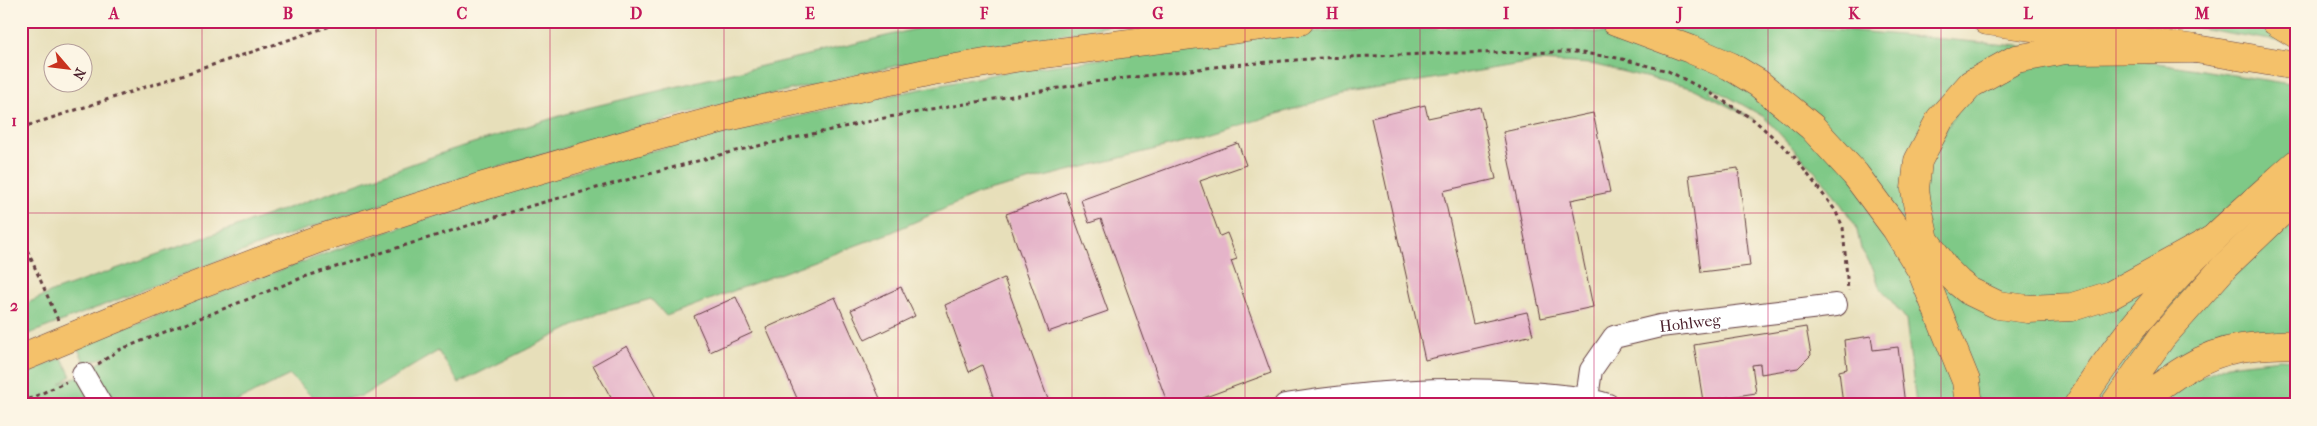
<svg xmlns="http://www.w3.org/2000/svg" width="2317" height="426" font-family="'IM FELL French Canon',serif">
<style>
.green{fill:#7fc987;stroke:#647459}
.building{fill:#e5b4c9}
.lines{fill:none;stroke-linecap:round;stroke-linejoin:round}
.minor-casing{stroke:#623c40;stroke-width:24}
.major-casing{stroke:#623c40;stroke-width:29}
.highway-casing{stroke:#623c40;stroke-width:29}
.path{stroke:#623c40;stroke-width:3;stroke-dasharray:4 4;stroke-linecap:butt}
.minor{stroke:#fff;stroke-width:22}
.major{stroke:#f4c16a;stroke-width:28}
.highway{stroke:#f4c16a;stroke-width:28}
.major-bridge-casing{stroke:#623c40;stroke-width:29;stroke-linecap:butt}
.major-bridge{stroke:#f4c16a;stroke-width:28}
.grid{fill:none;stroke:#c2185b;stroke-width:1;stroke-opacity:0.55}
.labels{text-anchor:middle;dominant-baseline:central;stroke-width:5;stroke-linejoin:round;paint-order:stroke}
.street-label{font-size:16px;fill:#4a1f2b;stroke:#fcf5e5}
.neatline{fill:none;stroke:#c2185b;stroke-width:2}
.grid-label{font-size:16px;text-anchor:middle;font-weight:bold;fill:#c2185b}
</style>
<rect width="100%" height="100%" fill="#fcf5e5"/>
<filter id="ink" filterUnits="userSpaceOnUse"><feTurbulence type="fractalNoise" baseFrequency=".02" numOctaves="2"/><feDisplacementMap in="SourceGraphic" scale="10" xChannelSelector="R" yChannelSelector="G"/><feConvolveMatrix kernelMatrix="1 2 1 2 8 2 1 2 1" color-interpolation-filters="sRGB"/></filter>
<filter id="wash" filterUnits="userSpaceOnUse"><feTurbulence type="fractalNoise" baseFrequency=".0096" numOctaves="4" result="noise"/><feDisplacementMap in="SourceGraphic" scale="20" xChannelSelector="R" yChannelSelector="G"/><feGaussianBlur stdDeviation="1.12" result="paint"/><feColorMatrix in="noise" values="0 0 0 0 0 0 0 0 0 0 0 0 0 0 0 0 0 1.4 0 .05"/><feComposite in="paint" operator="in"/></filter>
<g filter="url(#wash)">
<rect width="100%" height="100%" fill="#e7dfba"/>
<g class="green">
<path d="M960,21H1135L905,64L691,112L472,175L270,241L21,337V306L54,291L451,150L579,110L924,27Z"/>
<path d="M2158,21H2257L2288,43Z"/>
<path d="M1499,26L1622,34L1664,39L1838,138L1662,26L1835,29L2029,47L1980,67L1915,189L1971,84L2070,55L2139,60L2296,85V344L2240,348L2136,405H1916L1906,319L1879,286L1873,268L1861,249L1856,226L1829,187L1764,117L1713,88L1710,92L1755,120L1695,89L1591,64L1538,61L1343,94L1192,140L980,193L892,232L666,316L651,299L598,314L459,383L438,351L362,396L317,402L290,375L228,405H21V375L62,358L71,376L60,384L83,374L109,356L85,363L77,347L101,336L360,241L497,194L629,156L872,99L1005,72L1267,36L1321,31Z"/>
<path d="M2280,359L2296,360V405H2158L2188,382L2228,365Z"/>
</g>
<g id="blocks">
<g class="building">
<path d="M1425,105L1428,118L1480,107L1496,179L1443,191L1473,324L1527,312L1533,335L1425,360L1371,118Z"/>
<path d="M1593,113L1610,192L1571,200L1593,307L1541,318L1503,132Z"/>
<path d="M1238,143L1246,165L1200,181L1220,236L1227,233L1237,259L1231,261L1271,373L1184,405H1168L1101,219L1089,223L1081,200Z"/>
<path d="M1738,168L1750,266L1701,272L1689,175Z"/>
<path d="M1065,192L1108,311L1048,332L1006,214Z"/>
<path d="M1004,278L1049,402L1043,405H996L982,365L969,372L945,305Z"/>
<path d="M901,287L915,316L865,340L851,310Z"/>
<path d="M736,297L752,333L710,352L694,316Z"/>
<path d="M835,297L883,405H800L766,328Z"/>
<path d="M1806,327L1811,355L1798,368L1761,374L1760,364L1752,365L1756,393L1703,401L1694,345Z"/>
<path d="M1871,336L1873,350L1898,347L1905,405H1843L1839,371L1847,369L1844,340Z"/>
<path d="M627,346L660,405H615L593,365Z"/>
</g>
</g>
</g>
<g filter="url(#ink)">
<use href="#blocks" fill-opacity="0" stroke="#623c40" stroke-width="1"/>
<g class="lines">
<defs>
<g id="minor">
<path d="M83,374L101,405"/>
<path id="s1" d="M1587,398L1591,370L1614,337L1660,326L1836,305"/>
<path d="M1285,405C1368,392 1445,386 1529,393C1556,395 1582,397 1608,405"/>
</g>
<g id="major">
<path d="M1987,21L2196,49L2296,66"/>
<path d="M184,290L318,239L477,188L635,142L732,116L926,73L1021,57L1300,21"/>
</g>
<g id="highway">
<path d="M1615,21L1690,49L1730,66L1758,83L1812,127L1855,174L1896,229L1921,270L1966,381L1969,405"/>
<path d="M2275,21L2296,34"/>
<path d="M2196,49L2065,50L2016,59L1971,84L1940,119L1918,161L1915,189L1917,203L1925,240L1948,272L1958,282L1969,291L1998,305L2028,309L2072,307L2111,295L2213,239"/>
<path d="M2078,405C2116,344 2162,289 2213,239C2240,213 2268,189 2296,164"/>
<path d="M2114,405L2162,337L2225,266L2296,198"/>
<path d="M2136,405C2167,380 2200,354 2241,348C2259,345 2278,345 2296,344"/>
</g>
</defs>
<use href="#minor" class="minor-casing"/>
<use href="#major" class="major-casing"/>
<use href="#highway" class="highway-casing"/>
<g class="path">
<path d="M21,128L346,21"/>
<path d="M21,236L58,320"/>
<path d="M98,364L119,350L304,277L537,204L731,152L889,117L1094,82L1231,65L1322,58L1452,53L1575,52L1618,58L1668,71L1709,92L1754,120L1793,155L1835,210L1843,227L1848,291"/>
<path d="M21,403L66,382"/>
</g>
<use href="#minor" class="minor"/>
<use href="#major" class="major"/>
<use href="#highway" class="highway"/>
<defs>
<path id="major-bridge" d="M21,358L184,290"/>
</defs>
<use href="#major-bridge" class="major-bridge-casing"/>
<use href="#major-bridge" class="major-bridge"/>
</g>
</g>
<path class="grid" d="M202,21V405M376,21V405M550,21V405M724,21V405M898,21V405M1072,21V405M1245,21V405M1420,21V405M1594,21V405M1768,21V405M1941,21V405M2116,21V405M21,213H2296"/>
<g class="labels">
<g class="street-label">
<text stroke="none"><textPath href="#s1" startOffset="146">Hohlweg</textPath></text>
</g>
</g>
<rect width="2317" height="426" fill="none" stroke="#fcf5e5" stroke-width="55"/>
<g transform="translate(68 68) rotate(118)"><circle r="24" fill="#fcf5e5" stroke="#b59f9b"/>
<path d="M0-4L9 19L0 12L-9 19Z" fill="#c8321e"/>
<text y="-8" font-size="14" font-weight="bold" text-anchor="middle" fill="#4a1f2b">N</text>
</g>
<rect x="28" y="28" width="2262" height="370" class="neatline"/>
<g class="grid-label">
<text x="114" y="19">A</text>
<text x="288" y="19">B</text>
<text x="462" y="19">C</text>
<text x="636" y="19">D</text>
<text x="810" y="19">E</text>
<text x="984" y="19">F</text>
<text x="1158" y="19">G</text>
<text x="1332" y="19">H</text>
<text x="1506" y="19">I</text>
<text x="1680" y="19">J</text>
<text x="1854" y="19">K</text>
<text x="2028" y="19">L</text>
<text x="2202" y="19">M</text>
<text x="14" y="126">1</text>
<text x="14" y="311">2</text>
</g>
</svg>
